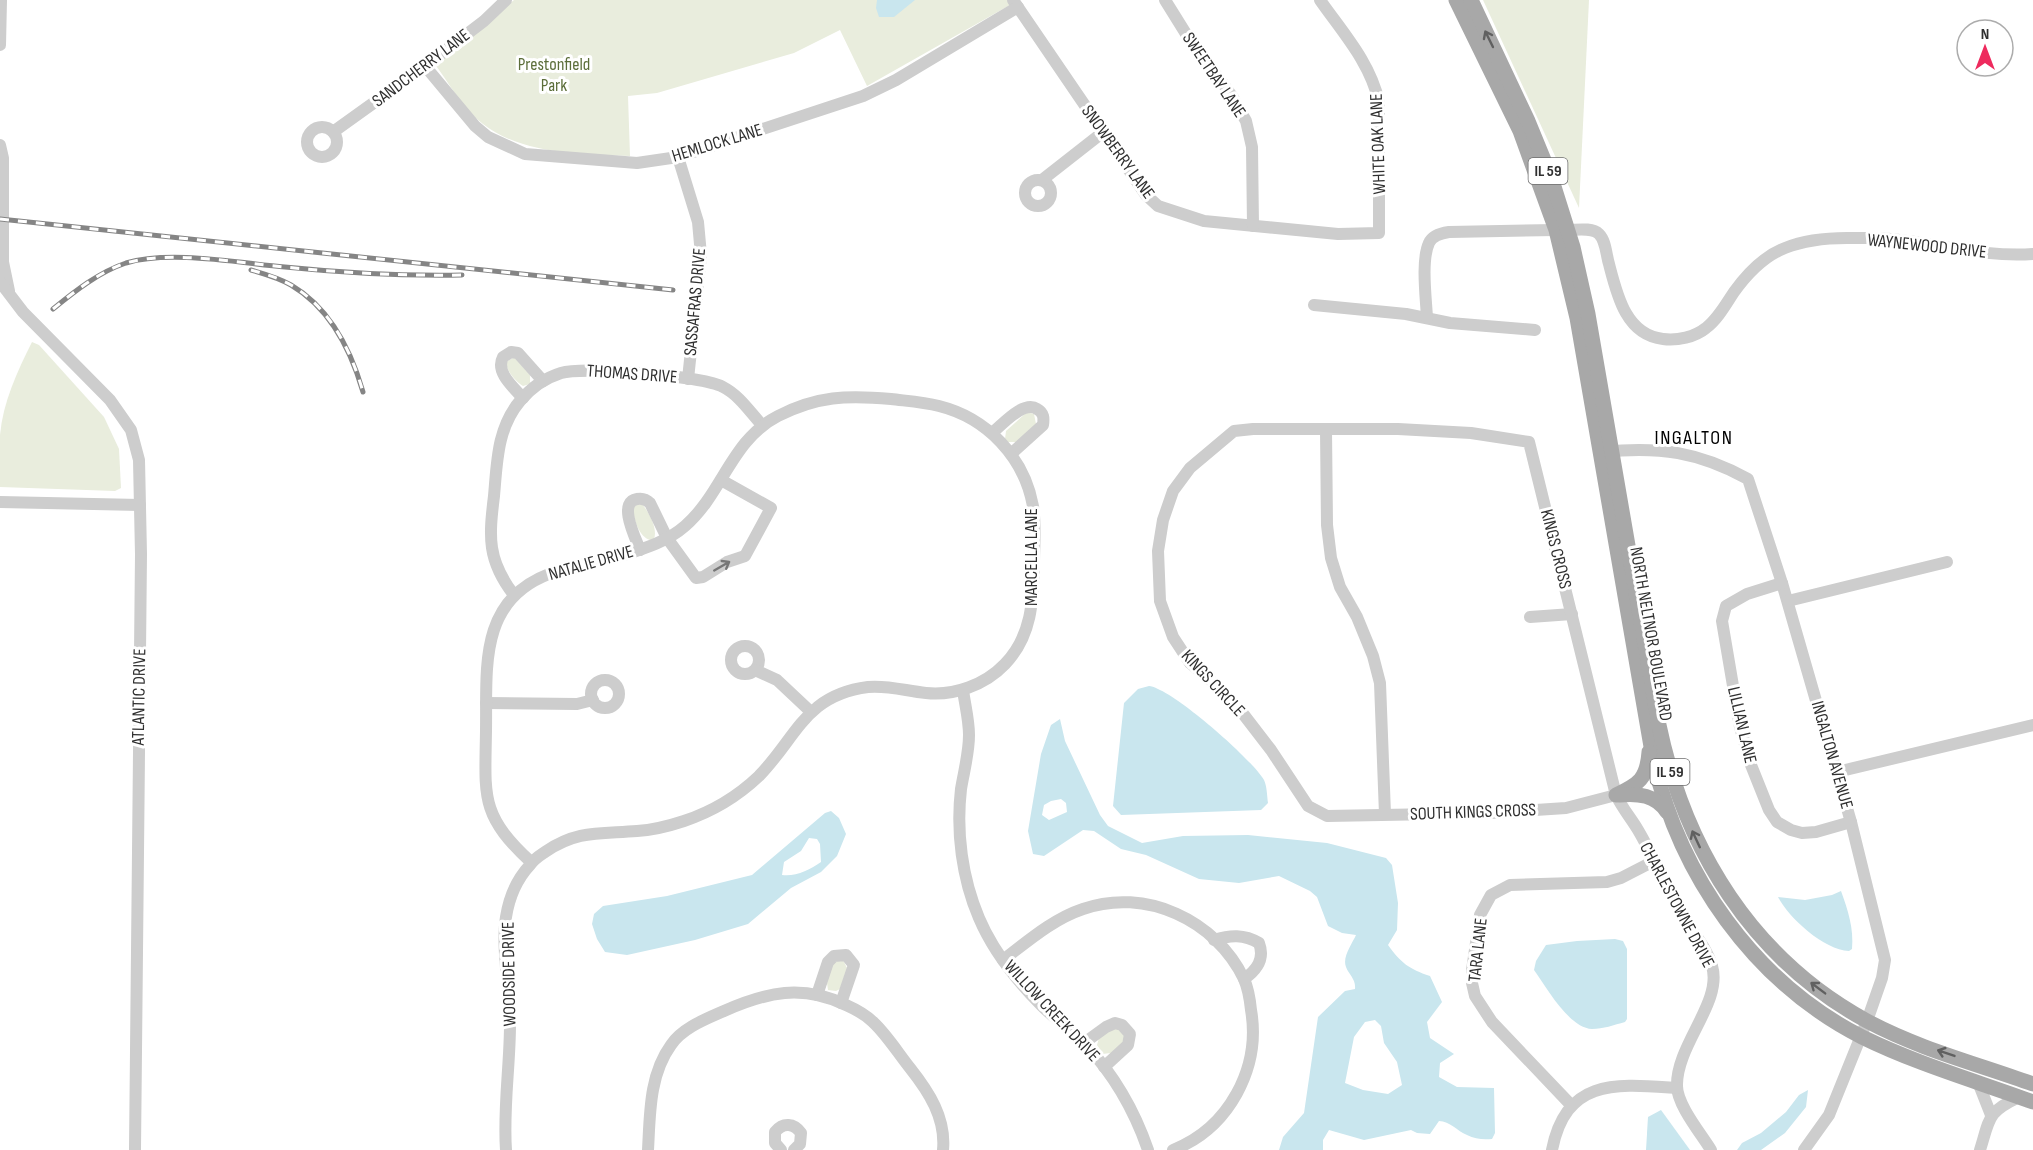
<svg xmlns="http://www.w3.org/2000/svg" width="2033" height="1150" font-family="'Sofia Sans Condensed',sans-serif">
<style>
.green{fill:#e9eddd}
.water{fill:#c9e6ee;fill-rule:evenodd}
.lines{fill:none;stroke-linecap:round;stroke-linejoin:round}
.minor{stroke:#cdcdcd;stroke-width:12}
.major{stroke:#a8a8a8;stroke-width:15}
.rail-casing{stroke:#858585;stroke-width:5}
.rail{stroke:#fff;stroke-width:3;stroke-dasharray:9;stroke-linecap:butt}
.oneway{stroke:#606060}
.oneway2{stroke:#777}
.labels{text-anchor:middle;dominant-baseline:central;stroke-width:6;stroke-linejoin:round;paint-order:stroke}
.shield{fill:#fff;stroke:#6e6e6e;stroke-width:1.5}
.shield-label{font-size:16px;font-weight:bold;fill:#303030}
.park-label{font-size:18px;fill:#5c6e3a;stroke:#fff}
.street-label{font-size:18px;fill:#303030;stroke:#fff}
.neighbourhood-label{font-size:20px;letter-spacing:1.5px;fill:#000;stroke:#fff}
</style>
<rect width="100%" height="100%" fill="#fff"/>
<g class="green">
<path d="M514,0H1007L1010,5L867,86L840,30L794,53L657,93L628,96L630,156C584,155 521,154 483,124C463,109 449,83 434,63L488,22Z"/>
<path d="M1483,0H1589L1579,208Z"/>
<path d="M32,342L39,345L104,417L119,449L121,488L115,491L0,487C0,470 0,452 0,435C3,402 17,372 32,342Z"/>
<path d="M513,358H515L530,375V384L523,386C515,381 507,372 506,362Z"/>
<path d="M1027,412L1034,414L1036,424L1016,442H1008L1005,439L1006,431Z"/>
<path d="M642,504C649,512 658,529 654,539L650,540C639,537 633,518 633,508L636,505Z"/>
<path d="M843,960L847,968L840,989L836,991L828,990L827,983L833,962Z"/>
<path d="M1115,1027L1124,1032L1125,1041L1111,1053L1102,1054L1097,1045L1099,1038Z"/>
</g>
<g class="water">
<path d="M877,0H915L894,17H879L876,8Z"/>
<path d="M1149,686C1171,688 1252,759 1264,780C1267,786 1267,796 1268,803L1261,810L1121,815L1113,806L1124,703L1138,689Z"/>
<path d="M1060,719L1065,741L1100,815L1108,826L1142,843L1183,836L1248,835L1327,843L1386,858L1392,865L1398,903L1397,930L1388,945C1401,963 1409,969 1430,976L1442,1002L1427,1022L1430,1038L1454,1054L1440,1063L1439,1077L1457,1087L1494,1088L1495,1133L1492,1139C1483,1140 1475,1139 1467,1135C1457,1131 1450,1121 1439,1121L1430,1134L1417,1133L1411,1130L1364,1140L1329,1130L1323,1140V1150H1279L1283,1137L1304,1113L1318,1017L1345,991L1355,989C1356,979 1349,975 1346,967C1342,957 1352,944 1356,935L1342,933L1328,926L1317,897L1310,891L1279,876L1239,883L1199,879L1146,855L1121,849L1094,831L1083,830L1044,856L1033,854L1028,831L1041,754L1051,725ZM1061,799L1066,803L1067,812L1049,820L1042,815L1044,805L1051,801ZM1375,1020L1381,1026L1384,1043L1397,1062L1402,1085L1388,1094L1363,1090L1345,1083L1354,1037L1365,1022Z"/>
<path d="M831,811L839,818L846,834L837,856L821,872L791,888L748,924L695,940L627,955L605,952L597,939L592,924L594,914L603,906L667,896L752,875L825,813ZM809,838L817,839L820,844L821,862C810,870 795,877 782,875L784,862L801,851Z"/>
<path d="M1841,891C1848,910 1854,929 1852,949L1849,951C1824,950 1789,918 1778,897L1805,900L1832,895Z"/>
<path d="M1615,939L1623,941L1627,949V1019L1625,1022C1614,1025 1603,1029 1592,1029C1569,1028 1547,988 1534,970L1536,961L1546,945L1577,941Z"/>
<path d="M1808,1090L1806,1107L1785,1133L1761,1150H1737L1742,1143L1761,1133L1786,1112L1799,1095Z"/>
<path d="M1661,1110L1690,1150H1646L1648,1117Z"/>
</g>
<g class="lines">
<g class="minor">
<path d="M1013,0L1146,195L1158,206L1204,221L1338,234L1379,233V102C1370,62 1343,33 1320,0"/>
<path d="M1165,0L1188,37L1232,96L1246,121L1252,147L1253,226"/>
<path d="M0,45L1,0"/>
<path d="M425,66L475,126L488,137L501,143L525,154L637,163L678,157L863,96L896,80L1018,7"/>
<circle cx="322" cy="142" r="15"/>
<path d="M333,132L425,66L484,21L506,0"/>
<path d="M0,145L3,158V262L9,291"/>
<path d="M678,157L698,222L701,255L688,379"/>
<circle cx="1038" cy="193" r="13"/>
<path d="M1042,180L1102,133"/>
<path d="M1568,230C1576,230 1592,227 1599,234C1606,241 1606,254 1609,264C1617,295 1626,335 1663,339C1677,341 1695,337 1706,328C1718,319 1726,304 1734,292C1747,274 1764,256 1785,248C1805,240 1826,238 1847,238C1858,238 1869,238 1879,238C1931,241 1981,258 2033,254"/>
<path d="M0,282L23,312L110,400L131,430L139,460L141,554L135,1150"/>
<path d="M1314,305L1406,314L1450,323L1535,330"/>
<path d="M1427,318C1426,298 1421,260 1429,243C1432,236 1442,233 1449,232L1556,230"/>
<path d="M523,398C513,387 495,372 503,357L511,352L518,353L543,381"/>
<path d="M1326,430L1327,525L1331,558L1340,587L1357,617L1373,656L1380,683L1385,814"/>
<path d="M993,432C1003,424 1024,400 1037,409C1044,413 1044,418 1043,425L1011,454"/>
<path d="M1603,452C1659,446 1699,452 1748,479L1782,583L1851,822L1885,960L1882,978L1867,1021L1829,1115L1804,1150"/>
<path d="M0,502L140,505"/>
<path d="M640,550C636,539 617,502 637,499C642,498 646,499 650,503L667,538L696,578L703,577L727,562L745,556L771,508L721,480"/>
<path d="M1782,583L1747,594L1726,606L1722,621L1740,727L1751,765L1769,810L1777,822L1791,830L1802,833L1816,832L1851,822"/>
<path d="M514,595C487,560 489,537 494,496C497,463 497,428 520,401C530,389 545,378 561,373C583,366 703,376 723,387C739,395 750,412 762,425"/>
<path d="M1788,601L1947,562"/>
<path d="M1530,617L1572,614"/>
<circle cx="745" cy="660" r="14"/>
<path d="M755,670L777,680L810,711"/>
<circle cx="605" cy="694" r="14"/>
<path d="M963,690C965,705 969,720 969,735C969,753 964,771 961,789C956,832 962,878 979,918C993,951 1017,981 1042,1006C1056,1020 1073,1031 1086,1045C1114,1075 1135,1112 1148,1150"/>
<path d="M486,703L577,704L593,700"/>
<path d="M1837,772L2033,725"/>
<path d="M1616,795L1566,808L1491,813L1327,816L1308,806L1271,750L1244,715L1223,691L1190,663L1173,637L1160,601L1158,551L1163,520L1173,491L1190,468L1234,431L1253,429H1398L1471,433L1529,442L1616,795C1622,808 1631,818 1638,830C1654,857 1666,887 1682,915C1692,931 1707,948 1712,966C1723,1002 1676,1045 1677,1086C1677,1105 1702,1135 1711,1150"/>
<path d="M1214,940C1230,935 1244,934 1259,943C1265,959 1257,970 1244,979"/>
<path d="M1003,960C1028,941 1053,919 1083,909C1145,887 1216,920 1244,979C1248,988 1250,1000 1251,1010C1261,1068 1229,1128 1173,1150"/>
<path d="M817,995L828,962L834,956L846,955L854,965L841,1003"/>
<path d="M1084,1043L1106,1027L1115,1023L1122,1025L1130,1034L1128,1045L1104,1067"/>
<path d="M1978,1082L1991,1115"/>
<path d="M1571,1105L1492,1022L1475,996L1472,983V970L1480,915L1491,895L1510,885L1607,882L1621,878L1654,861"/>
<path d="M506,1150C503,1108 510,1066 510,1024C510,991 501,948 506,917C509,898 517,879 530,865C534,859 539,856 545,852C577,830 600,834 637,831C653,830 669,826 684,821C711,812 738,796 759,776C797,737 805,695 868,687C888,685 906,691 926,693C954,696 985,685 1005,664C1032,636 1033,601 1034,564C1034,545 1036,525 1033,506C1024,457 987,418 939,406C923,402 907,401 891,399C847,395 817,396 778,416C731,440 723,493 685,526C668,541 646,548 624,555C600,562 573,564 549,574C478,601 487,669 486,731C485,797 480,815 531,862"/>
<path d="M648,1150C650,1115 649,1075 671,1045C682,1028 706,1019 724,1011C767,992 802,984 846,1005C855,1009 866,1015 873,1022C887,1035 898,1053 910,1068C929,1092 946,1118 943,1150"/>
<path d="M781,1150L775,1143V1132C783,1122 794,1123 801,1133L800,1144L794,1150"/>
<path d="M1552,1150C1566,1077 1618,1084 1677,1088"/>
<path d="M1980,1150C1990,1118 1987,1112 2019,1097"/>
</g>
<g class="major">
<path d="M1456,0L1520,131L1556,230L1577,318L1653,758C1679,875 1754,982 1862,1037C1917,1064 1976,1081 2033,1102"/>
<path d="M1471,0L1528,121L1551,177L1573,247L1588,314L1659,725C1685,850 1753,959 1867,1021C1919,1049 1978,1064 2033,1084"/>
<path d="M1616,795C1639,784 1647,779 1649,752"/>
<path d="M1619,795C1638,793 1656,795 1667,812"/>
</g>
<defs>
<g id="rail">
<path d="M0,219L673,290"/>
<path d="M251,270C265,274 279,278 291,285C330,308 351,350 363,392"/>
<path d="M53,309C75,291 99,272 126,263C170,250 239,263 285,267C344,273 403,276 462,275"/>
</g>
</defs>
<use href="#rail" class="rail-casing"/>
<use href="#rail" class="rail"/>
</g>
<defs><path id="oneway-shaft" d="M-6 0H5M1.5-3L5.5 0L1.5 3" fill="none" stroke-width="1.6" stroke-linecap="round" stroke-linejoin="round" transform="scale(1.5)"/></defs>
<g class="oneway">
<use href="#oneway-shaft" transform="translate(1489 39) rotate(-116)"/>
<use href="#oneway-shaft" transform="translate(1696 839) rotate(-115)"/>
<use href="#oneway-shaft" transform="translate(1818 988) rotate(-143)"/>
<use href="#oneway-shaft" transform="translate(1946 1053) rotate(-161)"/>
</g>
<use class="oneway2" href="#oneway-shaft" transform="translate(722 566) rotate(-30)"/>
<g class="labels">
<g class="shield">
<rect x="1528.5" y="158" width="39" height="26" rx="4.5"/>
<rect x="1650.5" y="759" width="39" height="26" rx="4.5"/>
</g>
<g class="shield-label">
<text x="1548" y="171">IL 59</text>
<text x="1670" y="772">IL 59</text>
</g>
<g class="park-label">
<text x="554" y="64">Prestonfield<tspan x="554" dy="21">Park</tspan></text>
</g>
<g class="street-label">
<text transform="translate(421 68) rotate(-37)">SANDCHERRY LANE</text>
<text transform="translate(1214 75) rotate(56)">SWEETBAY LANE</text>
<text transform="translate(717 143) rotate(-17)">HEMLOCK LANE</text>
<text transform="translate(1378 144) rotate(-92)">WHITE OAK LANE</text>
<text transform="translate(1118 152) rotate(54)">SNOWBERRY LANE</text>
<text transform="translate(1927 246) rotate(6)">WAYNEWOOD DRIVE</text>
<text transform="translate(695 302) rotate(-85)">SASSAFRAS DRIVE</text>
<text transform="translate(632 374) rotate(4)">THOMAS DRIVE</text>
<text transform="translate(1556 549) rotate(76)">KINGS CROSS</text>
<text transform="translate(1031 557) rotate(-90)">MARCELLA LANE</text>
<text transform="translate(591 563) rotate(-16)">NATALIE DRIVE</text>
<text transform="translate(1651 634) rotate(80)">NORTH NELTNOR BOULEVARD</text>
<text transform="translate(1213 683) rotate(47)">KINGS CIRCLE</text>
<text transform="translate(139 697) rotate(-89)">ATLANTIC DRIVE</text>
<text transform="translate(1742 725) rotate(77)">LILLIAN LANE</text>
<text transform="translate(1832 755) rotate(74)">INGALTON AVENUE</text>
<text transform="translate(1473 812) rotate(-2)">SOUTH KINGS CROSS</text>
<text transform="translate(1677 905) rotate(62)">CHARLESTOWNE DRIVE</text>
<text transform="translate(1478 950) rotate(-84)">TARA LANE</text>
<text transform="translate(509 974) rotate(-91)">WOODSIDE DRIVE</text>
<text transform="translate(1052 1011) rotate(47)">WILLOW CREEK DRIVE</text>
</g>
<g class="neighbourhood-label">
<text x="1694" y="438">INGALTON</text>
</g>
</g>
<g transform="translate(1985 48)"><circle r="28" fill="#ffffff" stroke="#acacac" stroke-width="1.5"/>
<path d="M0-4.5L10 22L0 15L-10 22Z" fill="#ee2a5d"/>
<text y="-9" font-size="16" font-weight="bold" text-anchor="middle" fill="#303030">N</text>
</g>
</svg>
